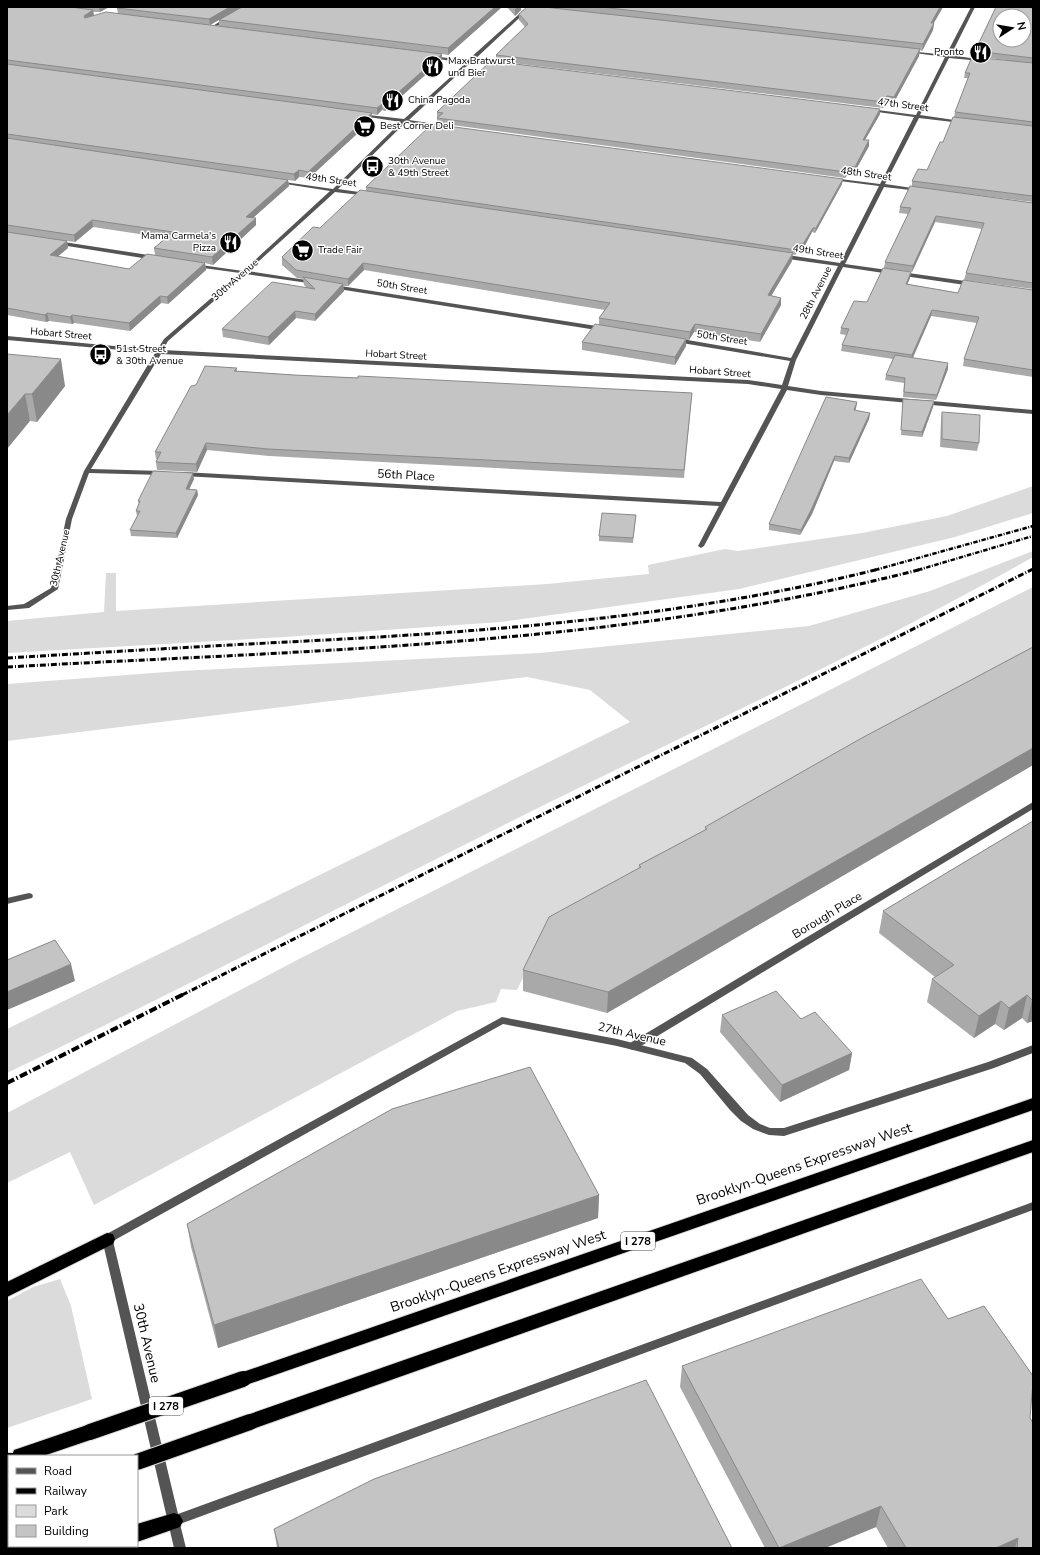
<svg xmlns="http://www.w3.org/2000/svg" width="1040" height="1555" font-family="'Nunito Sans',sans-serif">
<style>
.green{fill:#dbdbdb}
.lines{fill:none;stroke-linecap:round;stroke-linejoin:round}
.motorway-casing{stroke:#dbdbdb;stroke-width:2}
.minor{fill:#545454;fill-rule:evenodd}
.tertiary{fill:#545454;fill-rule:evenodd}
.motorway{fill:#000;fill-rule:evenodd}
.rail-far2{stroke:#000;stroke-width:2.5;stroke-dasharray:4.5 1.5 1 1.5;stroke-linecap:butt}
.rail-far1{stroke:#000;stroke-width:3;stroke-dasharray:6 2 1 2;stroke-linecap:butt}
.rail{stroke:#000;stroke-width:4;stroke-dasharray:8 2.5 1.5 2.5;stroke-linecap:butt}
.motorway-bridge-casing{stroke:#dbdbdb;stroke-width:18;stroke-linecap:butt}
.motorway-bridge{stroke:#000;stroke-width:16}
.wall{fill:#a9a9a9;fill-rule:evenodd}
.shaded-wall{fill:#898989}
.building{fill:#c4c4c4;stroke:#898989;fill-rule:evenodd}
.labels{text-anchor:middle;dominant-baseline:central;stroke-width:3;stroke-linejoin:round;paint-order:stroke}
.far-poi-label{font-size:10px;fill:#000;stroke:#fff;text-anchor:start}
.far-street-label{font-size:10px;fill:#000;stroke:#fff}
.shield{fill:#fff;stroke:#4c4c4c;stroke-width:1}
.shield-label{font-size:11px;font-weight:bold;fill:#000}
.street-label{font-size:12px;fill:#000;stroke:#fff}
.near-street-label{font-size:14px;fill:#000;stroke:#fff}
</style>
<rect width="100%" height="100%" fill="#fff"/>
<g class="green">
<path d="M1033,486V513L955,537L739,589L501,622L285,637L7,653V621L104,612L106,573H116V611L547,584L649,574L648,565L725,549L738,551L862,533L947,516Z"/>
<path d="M1033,551V557C874,647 708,724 544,805C365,894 187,986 7,1073V1029L630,722L590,690L527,677L7,741V684L180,671L540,653L809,626L930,591Z"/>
<path d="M1033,587V655L544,934L517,990L501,989L496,1002L457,1011L94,1205L70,1152L7,1183V1113L297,960Z"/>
<path d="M60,1279L71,1306L92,1399L7,1428V1301L33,1287Z"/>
</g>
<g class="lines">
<defs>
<g id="motorway">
<path d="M1033,1098V1110L243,1386L237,1384L235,1379L237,1374L243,1372Z"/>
<path d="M1033,1140V1152L250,1430L244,1427L242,1422L244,1417L250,1414Z"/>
<path d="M107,1233L113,1234L115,1239L113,1244L7,1297V1282Z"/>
<path d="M90,1424L96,1426L99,1432L96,1438L43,1456H9V1468L7,1469V1453H13L14,1450L20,1448Z"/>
<rect x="7" y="1501" width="2" height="16"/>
<path d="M174,1513L180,1515L183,1521L180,1527L137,1542V1524Z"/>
<path d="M83,1546H106L105,1548H82Z"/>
</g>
</defs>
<use href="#motorway" class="motorway-casing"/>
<g class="minor">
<path d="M527,7H531L473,61L497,64H499V66L470,63L409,120L442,125H444V127L406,122L338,189L366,193L368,194V196L335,192L248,271L313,281L315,282V284L245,274L168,341L163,350L748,380L782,385L790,361L676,342L673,340L676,338L791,358L838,266L781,258L778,256L781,254L840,263L879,186L832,180L830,179L832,178L880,184L914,117L870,111L868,110L870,109L916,115L945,57L907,52L909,51L946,55L971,7H975L951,55L983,60L981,61L949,58L920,115L961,121L963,122L961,123L919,118L885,184L919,189L921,190L919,191L884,187L845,264L972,282L975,284L972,286L843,267L796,360L788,386L821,391L1033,410V414L821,395L787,390L704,546L701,548L698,546L719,506L183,476L180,474L183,472L721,502L781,389L748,384L161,354L91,469L162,471L165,473L162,475L89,473L72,519L58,589L29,608L7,610V606L24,604L51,588L66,519L84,471L155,353L7,340V336L157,350L164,339L240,273L196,267L193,265L194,264L243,271L330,191L279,183H277V181L333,189L401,122L362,116H360V114L404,119L466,63L431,58L429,57V56L468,60Z"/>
<path d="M227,17L230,18L211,30L208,29Z"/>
<path d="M57,241L155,256L158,258L155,260L55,244V242Z"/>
<path d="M334,285L603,327L606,329L603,331L332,288L331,287Z"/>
<path d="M1033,802V809L636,1049L633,1050L630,1049L628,1046L630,1043Z"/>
<path d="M29,893L32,894L33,896L32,898L7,904V898Z"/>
</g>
<path class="tertiary" d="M502,1017L617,1039L692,1058L707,1069L748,1115L760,1124L770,1128H784L988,1062L1033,1045V1053L994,1068L784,1136L769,1135L753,1129L741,1121L730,1110L700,1074L685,1063L617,1046L503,1024L113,1241L178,1514L1033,1202V1210L180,1524L186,1548H174L102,1239L103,1236Z"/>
<use href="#motorway" class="motorway"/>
<g class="rail-far2">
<path d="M875,570L1033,526"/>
<path d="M918,570L1033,536"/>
</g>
<g class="rail-far1">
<path d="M7,658C107,652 207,646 307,641C499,631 692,616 879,569"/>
<path d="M7,667C313,650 624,646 922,569"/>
<path d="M182,995L1033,569"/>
</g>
<path class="rail" d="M7,1083L184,994"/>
<defs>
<g id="motorway-bridge">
<path d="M90,1432L243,1379"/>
<path d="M137,1462L250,1422"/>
</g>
</defs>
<use href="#motorway-bridge" class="motorway-bridge-casing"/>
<use href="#motorway-bridge" class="motorway-bridge"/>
</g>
<g class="wall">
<path d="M7,7H109L100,12H93L94,16L118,14L117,8L120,7H502L448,55L442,54V60L385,111L382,110L377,115L372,114V120L309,178L299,177L295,181L288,180L289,186L253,218L256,225L213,265L205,263L206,270L168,304L161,303L130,331L74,323L72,324L49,321L46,322L7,315ZM224,17L219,20V26L210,25ZM93,227L166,238L154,248L155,255L129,269L58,256L68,248L67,241L75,242Z"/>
<path d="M507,7H521V10L515,16Z"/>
<path d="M544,7H943L934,23L933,30L922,51L920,50L919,56L893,104L886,103L883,108L496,61V55L525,27L519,20V14Z"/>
<path d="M996,7H1033V202L953,192L1033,203V289L964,280L966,273L982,229L935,222L912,272L884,268L885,262L908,214L899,213L900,207L912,186V181L927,170L943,142L954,117L955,112L968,78H964L965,73L1006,60L974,56L975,51Z"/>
<path d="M437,112L880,114L865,140L869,146L854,173L849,172L845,178L437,123Z"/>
<path d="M842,184L815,233L812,232L803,249H799L795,255L792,254V261L771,296L781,298V305L760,342L694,332L689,340H686V346L675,365L582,350V342L599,325V318L605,310L364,270L348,286H343L344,291L315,321L296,318L269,345L223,337L222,329L306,287L304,285L303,279L297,278L282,265V257L320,228L366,191V187Z"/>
<path d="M910,278L907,284L958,293L1033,290V377L963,366L964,359L977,323L931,316L913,358L948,369L936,400L903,397L904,383L885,380L886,375L893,359L841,351L842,345L846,335L840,334L841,328L867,302Z"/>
<path d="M7,354L65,386L37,422L30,421Z"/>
<path d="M237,368V371L294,375L692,393L684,478L269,456L207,450L197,472L157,470L156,462L157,459H156L155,452Z"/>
<path d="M903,399L934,401L933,407L922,437L901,435Z"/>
<path d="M857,402L856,408L855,411L870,413L869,419L849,463L834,461L812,514L800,535L769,530V524Z"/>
<path d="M942,412L979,443L977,451L940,447L941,420Z"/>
<path d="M194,479L189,489L197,490L198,495L177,538L131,536L130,530L137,516L136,511L139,504L138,501Z"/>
<path d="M636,515L633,543L599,541V536Z"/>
<path d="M1033,647V765L607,1013L523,991V970L639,868V865L705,830V827Z"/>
<path d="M1033,821V1021L1027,1023L1022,1018L1004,1030L995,1024L974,1038L927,1002L932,979L935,977L879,933L883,911Z"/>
<path d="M722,1015L801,1019L852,1053L849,1070L780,1102L720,1032Z"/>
<path d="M599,1195L598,1218L218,1348L191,1247L187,1224Z"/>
<path d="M948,1319L1030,1418L1033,1548H888L876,1527L825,1548H765L680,1387L682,1366Z"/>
<path d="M274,1529L732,1548H277Z"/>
</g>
<g class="shaded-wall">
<path d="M99,7H109L100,12Z"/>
<path d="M230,7H249L237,10L210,25L209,19Z"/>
<path d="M495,7H502L448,55V48Z"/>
<path d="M517,7H521V10L515,16V9Z"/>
<path d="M940,7H943L930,29L931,23Z"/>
<path d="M93,10L94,16L85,22L84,16Z"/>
<path d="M934,23L933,30L922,51L923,44Z"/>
<path d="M920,49L919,56L893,104L894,97Z"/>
<path d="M442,54V60L385,111V104Z"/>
<path d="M887,96L886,103L883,108L884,102Z"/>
<path d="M382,104V110L377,115V108Z"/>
<path d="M880,109V114L862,145L863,140Z"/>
<path d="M372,113V120L309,178L308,172Z"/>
<path d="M869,140V146L854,173L855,167Z"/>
<path d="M849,166V172L845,178L846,172Z"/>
<path d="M299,170V177L295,181L294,174Z"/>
<path d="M843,179L842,184L815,233L816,228Z"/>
<path d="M288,180L289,186L246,224V217Z"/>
<path d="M936,216L935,222L912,272L913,266Z"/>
<path d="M256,218V225L213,265L212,257Z"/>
<path d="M92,220L93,227L75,242L74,235Z"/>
<path d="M813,228L812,232L803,249V244Z"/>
<path d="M67,241L68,248L51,262L50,255Z"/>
<path d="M799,244V249L795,255L796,250Z"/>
<path d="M793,253L792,261L767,303L768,295Z"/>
<path d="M205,263L206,270L168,304L167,297Z"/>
<path d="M363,263L364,270L348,286V279Z"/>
<path d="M911,272L910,278L905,290L906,284Z"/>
<path d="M343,284L344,291L315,321V314Z"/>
<path d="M160,296L161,303L130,331L129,323Z"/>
<path d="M781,298V305L760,342L761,334Z"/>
<path d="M932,310L931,316L911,361L912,355Z"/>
<path d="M295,311L296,318L269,345L268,337Z"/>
<path d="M47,313L49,321L46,322L45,315Z"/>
<path d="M72,315L74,323L72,324L70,317Z"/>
<path d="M695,324L694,332L689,340L690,332Z"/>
<path d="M686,339V346L675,365V357Z"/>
<path d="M61,359L65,386L37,422L32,394Z"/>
<path d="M948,363V369L936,400L937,395Z"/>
<path d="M25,394L30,421L7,449V415Z"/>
<path d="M934,401L933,407L922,437V432Z"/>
<path d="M857,402L856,408L853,416L854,410Z"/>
<path d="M870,413L869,419L849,463V458Z"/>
<path d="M206,443L207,450L197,472L196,464Z"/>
<path d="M835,456L834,461L812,514L800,535L801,530Z"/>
<path d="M193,473L194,479L187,494L186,489Z"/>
<path d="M197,490L198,495L177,538L176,533Z"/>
<path d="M1033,748V765L607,1013L608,992Z"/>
<path d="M71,964L75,981L7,1010V992Z"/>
<path d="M1027,995L1022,1018L1004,1030L1009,1008Z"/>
<path d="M1032,1000H1033V1021L1027,1023Z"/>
<path d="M1001,1001L995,1024L974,1038L979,1016Z"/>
<path d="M852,1053L849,1070L780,1102L782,1085Z"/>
<path d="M599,1195L598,1218L218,1348L214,1325Z"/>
<path d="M881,1506L876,1527L825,1548H779Z"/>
<path d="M1018,1538L1015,1548H996Z"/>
</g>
<g class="building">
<path d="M7,7H70L93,10L84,16L85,18L106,12L442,54L385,104H382L377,108L7,60Z"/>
<path d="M120,7H230L209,19L117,8Z"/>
<path d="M242,7H495L448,48L219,20Z"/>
<path d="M527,7H544L920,49L894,97L887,96L884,102L496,55L528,24L519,14Z"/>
<path d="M601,7H940L931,23H934L923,44Z"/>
<path d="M996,7H1024L1033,8V58L975,51ZM1000,16H1024V40H1000Z"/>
<path d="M972,57L1033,63V122L955,112L970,73H965Z"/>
<path d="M491,61L880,109L863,140H869L855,167L849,166L846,172L437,118L443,113L437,112Z"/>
<path d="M7,64L372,113L308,172L299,170L294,174L7,134Z"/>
<path d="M953,117L1033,126V196L912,181L918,169L927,170L940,142H943Z"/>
<path d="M432,124L843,179L816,228H813L803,244H799L796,250L366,187Z"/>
<path d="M7,138L288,180L246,217L256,218L212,257L154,248L173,232L92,220L74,235L7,225Z"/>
<path d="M910,186L1033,203V283L966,273L984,223L936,216L913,266L885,262L911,208L900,207Z"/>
<path d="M360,190L793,253L768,295L781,298L761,334L695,324L690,332L599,318L610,303L363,263L348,279L296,270L282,257L313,227L320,228Z"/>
<path d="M7,232L67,241L50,255L129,269L147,254L205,263L167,297L160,296L129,323L72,315L70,317L47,313L45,315L7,308Z"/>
<path d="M883,268L911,272L906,284L958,293L963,280L1033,290V370L964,359L979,317L932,310L912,355L842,345L849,329L841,328L854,301L867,302Z"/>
<path d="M303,277L343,284L315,314L295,311L268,337L222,329L272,282L315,289Z"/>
<path d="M595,324L686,339L675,357L582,342Z"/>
<path d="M7,354L61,359L32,394H25L7,415Z"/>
<path d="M895,355L948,363L937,395L904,392L905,378L886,375Z"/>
<path d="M205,366L237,368L234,371L294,375L358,378V376L692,393L684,470L268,449L206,443L196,464L156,462L161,452H155L191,386L196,385Z"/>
<path d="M826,397L857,402L854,410L870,413L849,458L835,456L812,508L801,530L769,524Z"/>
<path d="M903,399L934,401L922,432L901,430Z"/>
<path d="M942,412L980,415L979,443L942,439Z"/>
<path d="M153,471L193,473L186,489L197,490L176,533L130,530L140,511H136L140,501H138Z"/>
<path d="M602,513L636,515L633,538L599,536Z"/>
<path d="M1033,647V748L608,992L523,970L549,917L641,867L639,865L707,829L705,827L860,739Z"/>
<path d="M1033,821V1000H1032L1027,995L1009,1008L1001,1001L979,1016L932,979L954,965L883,911Z"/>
<path d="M55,940L71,964L7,992V960Z"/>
<path d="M776,991L801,1019L815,1012L852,1053L782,1085L722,1015Z"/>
<path d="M530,1067L599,1195L214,1325L187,1224L392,1109Z"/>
<path d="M921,1279L948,1319L984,1306L1033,1376V1382L1030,1418L1033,1423V1548H1017L1018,1538L996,1548H906L881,1506L779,1548L682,1366Z"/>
<path d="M646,1380L732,1548H279L274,1529L374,1479Z"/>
</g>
<defs>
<symbol id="restaurant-disc" viewBox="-11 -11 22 22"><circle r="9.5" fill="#000" stroke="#fff"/><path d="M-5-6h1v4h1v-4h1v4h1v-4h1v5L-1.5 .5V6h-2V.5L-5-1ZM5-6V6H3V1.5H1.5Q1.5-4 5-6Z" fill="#fff"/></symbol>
<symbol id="supermarket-disc" viewBox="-11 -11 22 22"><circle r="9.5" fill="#000" stroke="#fff"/><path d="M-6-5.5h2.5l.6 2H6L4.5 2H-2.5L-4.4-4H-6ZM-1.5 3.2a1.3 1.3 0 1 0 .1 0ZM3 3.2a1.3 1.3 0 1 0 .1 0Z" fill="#fff"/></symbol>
<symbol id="bus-disc" viewBox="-11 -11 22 22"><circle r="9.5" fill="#000" stroke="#fff"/><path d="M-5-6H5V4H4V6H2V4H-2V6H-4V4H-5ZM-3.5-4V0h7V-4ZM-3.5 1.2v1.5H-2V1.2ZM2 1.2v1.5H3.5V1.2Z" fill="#fff"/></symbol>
</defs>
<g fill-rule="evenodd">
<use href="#restaurant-disc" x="968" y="40" width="25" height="25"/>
<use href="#restaurant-disc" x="420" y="54" width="25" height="25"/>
<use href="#restaurant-disc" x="380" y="88" width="25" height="25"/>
<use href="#supermarket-disc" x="352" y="114" width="25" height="25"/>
<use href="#bus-disc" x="360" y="154" width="25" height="25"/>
<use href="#restaurant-disc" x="218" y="230" width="25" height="25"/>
<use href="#supermarket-disc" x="290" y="238" width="25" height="25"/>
<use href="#bus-disc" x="88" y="342" width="25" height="25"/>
</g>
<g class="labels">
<g class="far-poi-label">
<text x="964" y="52" text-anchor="end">Pronto</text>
<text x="448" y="61">Max Bratwurst<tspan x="448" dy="12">und Bier</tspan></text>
<text x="408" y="100">China Pagoda</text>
<text x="380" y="126">Best Corner Deli</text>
<text x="388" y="161">30th Avenue<tspan x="388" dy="12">&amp; 49th Street</tspan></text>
<text x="216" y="236" text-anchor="end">Mama Carmela's<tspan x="216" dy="12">Pizza</tspan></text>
<text x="318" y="250">Trade Fair</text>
<text x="116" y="349">51st Street<tspan x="116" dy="12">&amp; 30th Avenue</tspan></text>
</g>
<g class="far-street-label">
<text transform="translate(903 105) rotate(7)">47th Street</text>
<text transform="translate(866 174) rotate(8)">48th Street</text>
<text transform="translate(331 180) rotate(8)">49th Street</text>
<text transform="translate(818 252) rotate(9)">49th Street</text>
<text transform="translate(235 280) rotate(-41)">30th Avenue</text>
<text transform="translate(402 287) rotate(9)">50th Street</text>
<text transform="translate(816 293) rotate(-63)">28th Avenue</text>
<text transform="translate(61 334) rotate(5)">Hobart Street</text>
<text transform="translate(722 338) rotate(9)">50th Street</text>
<text transform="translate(396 355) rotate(3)">Hobart Street</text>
<text transform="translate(720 372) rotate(4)">Hobart Street</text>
<text transform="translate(60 558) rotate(-77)">30th Avenue</text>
</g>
<g class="shield">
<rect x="621" y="1232" width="34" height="18" rx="3"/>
<rect x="149" y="1397" width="34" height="18" rx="3"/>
</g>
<g class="shield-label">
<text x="638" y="1241">I 278</text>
<text x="166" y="1406">I 278</text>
</g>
<g class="street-label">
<text transform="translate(406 475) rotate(3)">56th Place</text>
<text transform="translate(827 915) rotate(-31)">Borough Place</text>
<text transform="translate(632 1034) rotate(13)">27th Avenue</text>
</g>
<g class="near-street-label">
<text transform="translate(804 1164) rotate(-19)">Brooklyn-Queens Expressway West</text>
<text transform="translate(498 1271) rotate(-19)">Brooklyn-Queens Expressway West</text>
<text transform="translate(147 1343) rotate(77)">30th Avenue</text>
</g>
</g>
<rect width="1040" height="1555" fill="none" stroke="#000000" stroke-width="16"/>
<rect x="8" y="1455" width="130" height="92" fill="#ffffff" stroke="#999999"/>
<rect x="16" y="1468" width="20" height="6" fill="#545454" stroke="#999999"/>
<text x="44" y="1475" font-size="12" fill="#000000">Road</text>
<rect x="16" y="1488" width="20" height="6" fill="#000000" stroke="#999999"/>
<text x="44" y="1495" font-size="12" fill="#000000">Railway</text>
<rect x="16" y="1505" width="20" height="12" fill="#dbdbdb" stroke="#999999"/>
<text x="44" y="1515" font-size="12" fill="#000000">Park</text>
<rect x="16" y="1525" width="20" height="12" fill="#c4c4c4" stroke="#999999"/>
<text x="44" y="1535" font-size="12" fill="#000000">Building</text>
<g transform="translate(1012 28) rotate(78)"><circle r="19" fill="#ffffff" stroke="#999999"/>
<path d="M0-3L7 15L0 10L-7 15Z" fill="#000000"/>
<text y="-6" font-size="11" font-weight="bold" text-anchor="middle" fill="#000000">N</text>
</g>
</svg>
